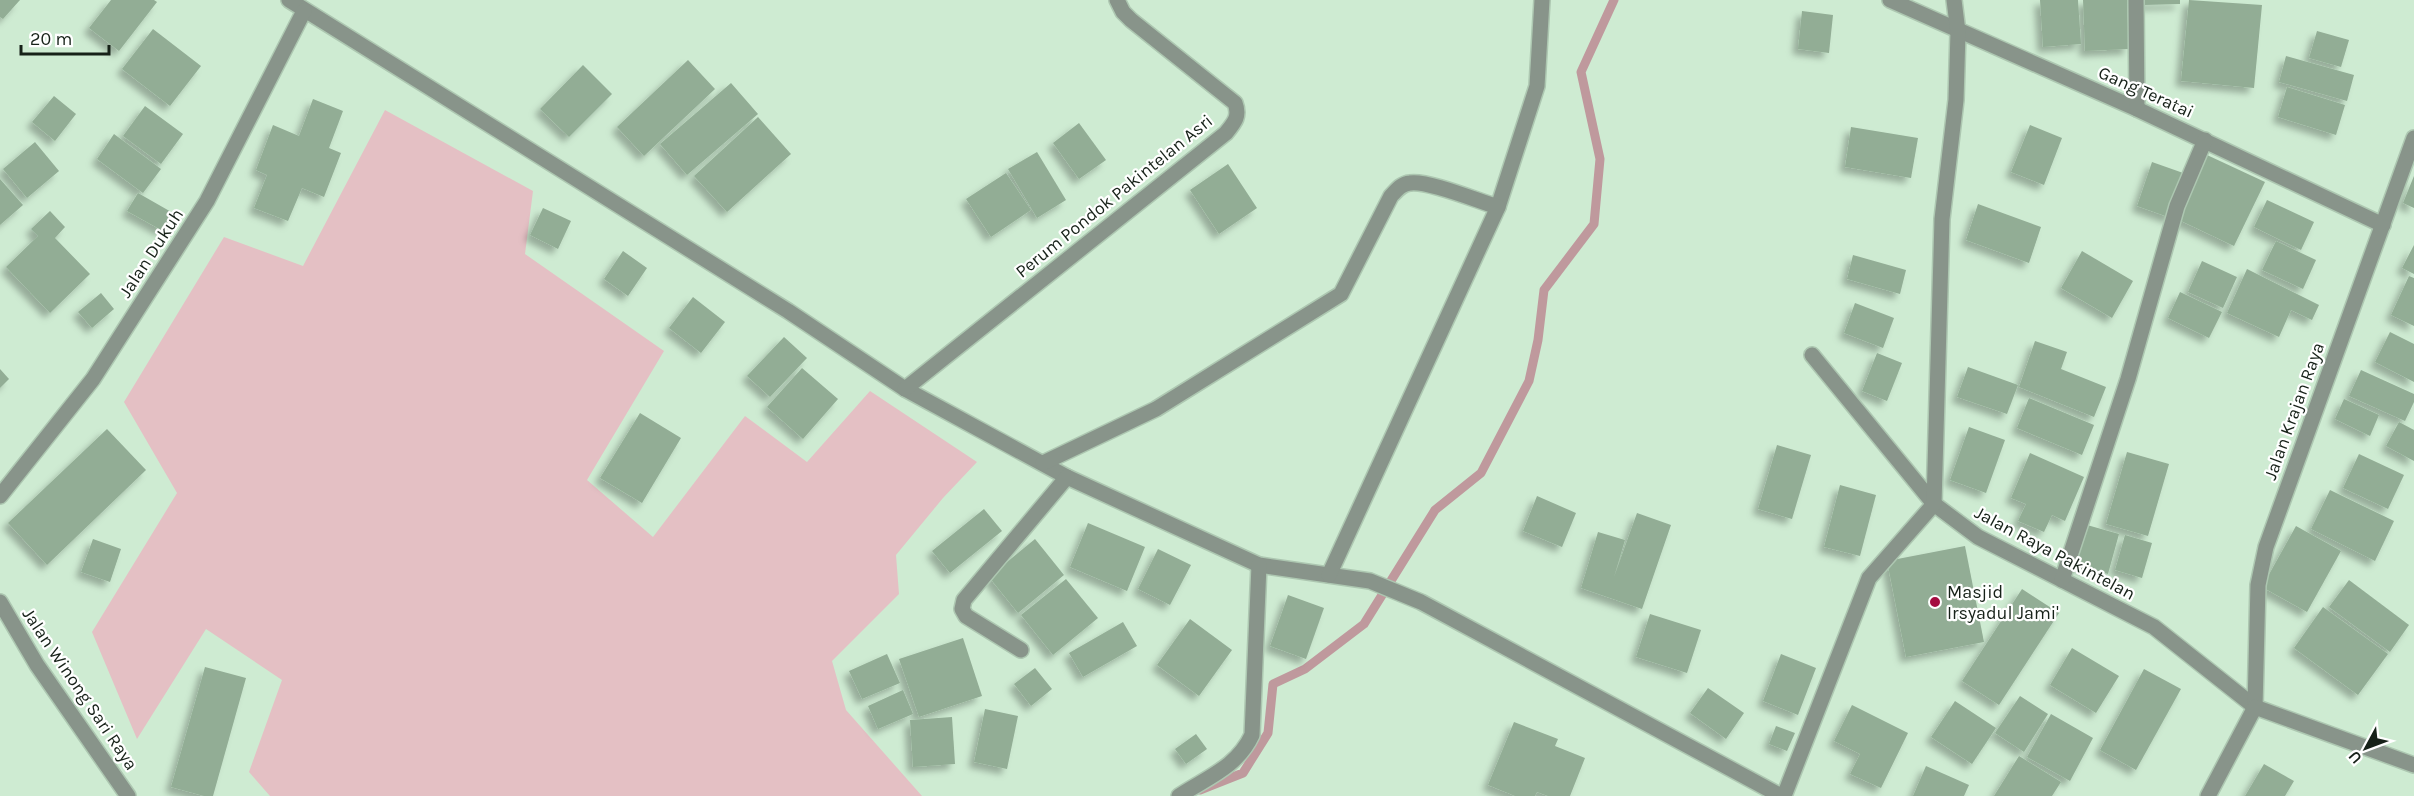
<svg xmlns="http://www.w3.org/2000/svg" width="2414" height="796" font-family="Karla,sans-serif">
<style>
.green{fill:#e4c0c4}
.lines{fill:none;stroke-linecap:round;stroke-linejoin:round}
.stream{stroke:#bf999d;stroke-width:9}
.building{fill:#92ad95;filter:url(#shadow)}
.street-casing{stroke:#adc7b1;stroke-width:18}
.street{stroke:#88948a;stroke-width:15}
.poi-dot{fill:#a50c40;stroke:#fff;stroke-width:2}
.labels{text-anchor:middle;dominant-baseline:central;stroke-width:4.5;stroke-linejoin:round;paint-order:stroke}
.street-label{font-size:18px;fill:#162118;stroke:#fff}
.poi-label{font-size:18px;fill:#162118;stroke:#fff;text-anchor:start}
</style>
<defs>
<filter id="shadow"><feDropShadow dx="-5.5" dy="5.5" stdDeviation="3" flood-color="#0004"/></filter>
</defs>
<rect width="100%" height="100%" fill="#ceebd2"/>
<path class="green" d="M385,110L533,191L525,254L664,351L587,480L653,537L745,416L807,462L870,391L977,462L943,498L896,555L899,594L832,661L846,710L922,796H270L249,772L282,680L206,629L137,739L92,632L177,493L124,402L224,237L303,266Z"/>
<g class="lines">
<path class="stream" d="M1200,790L1243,773L1268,733L1273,684L1305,669L1364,624L1435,510L1481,473L1529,381L1538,340L1544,290L1594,224L1600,159L1581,72L1614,0"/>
</g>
<g class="building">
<path d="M0,0H20L3,19L0,17Z"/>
<path d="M111,0H154L157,2L119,51L89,28Z"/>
<path d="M2040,0H2078L2081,44L2043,47Z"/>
<path d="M2083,0H2127L2129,49L2085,51Z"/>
<path d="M2143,0H2180V4L2144,5Z"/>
<path d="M2189,0L2262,5L2254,88L2181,81Z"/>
<path d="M1802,11L1833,15L1829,53L1798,49Z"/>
<path d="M153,29L201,66L170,106L122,69Z"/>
<path d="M2317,31L2349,40L2341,67L2309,58Z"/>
<path d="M2286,56L2354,75L2347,101L2279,82Z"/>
<path d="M688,60L715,89L644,156L617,127Z"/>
<path d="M583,65L612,94L569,137L540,109Z"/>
<path d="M731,83L758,114L687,175L660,144Z"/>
<path d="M2287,87L2345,105L2336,135L2278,117Z"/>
<path d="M54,96L76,114L55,141L32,122Z"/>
<path d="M313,99L343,111L329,148L341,153L324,197L302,188L288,221L254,208L267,175L256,170L273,125L299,136Z"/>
<path d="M145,106L183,134L161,164L123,136Z"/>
<path d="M758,117L791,154L727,212L694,176Z"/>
<path d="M1079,123L1106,160L1079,179L1053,143Z"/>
<path d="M2030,125L2062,138L2044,185L2011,172Z"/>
<path d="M1851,127L1918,138L1911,178L1845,167Z"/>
<path d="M114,134L161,169L143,193L97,159Z"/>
<path d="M35,142L59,171L27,198L3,169Z"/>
<path d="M1037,152L1066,200L1037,218L1008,169Z"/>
<path d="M2207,155L2265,182L2234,246L2177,219Z"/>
<path d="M2152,162L2186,174L2171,218L2137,206Z"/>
<path d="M1228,164L1257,208L1219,234L1190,190Z"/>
<path d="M1006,173L1031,210L991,237L966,199Z"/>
<path d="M2414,176V208L2403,203Z"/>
<path d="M0,179L23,205L0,225Z"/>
<path d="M138,193L173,213L163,231L127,211Z"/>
<path d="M2267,200L2314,222L2301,250L2254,227Z"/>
<path d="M1978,204L2041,227L2029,263L1966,240Z"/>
<path d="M543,208L571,221L558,249L530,235Z"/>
<path d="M50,211L65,227L55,238L90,274L50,313L6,267L38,236L31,229Z"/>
<path d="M2276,241L2316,260L2303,289L2262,270Z"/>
<path d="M2414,245V274L2402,268Z"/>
<path d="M623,251L647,268L628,296L604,279Z"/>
<path d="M2082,251L2133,281L2112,318L2061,288Z"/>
<path d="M1853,255L1906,270L1900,294L1847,279Z"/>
<path d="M2202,261L2237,277L2223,308L2188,292Z"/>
<path d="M2247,269L2319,305L2312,320L2291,310L2279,337L2227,313Z"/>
<path d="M2409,276L2414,278V326L2391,315Z"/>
<path d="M2180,292L2222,312L2209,338L2168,318Z"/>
<path d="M101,293L114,309L92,328L78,312Z"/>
<path d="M693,297L725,322L701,353L669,328Z"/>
<path d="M1855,303L1894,318L1883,348L1844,333Z"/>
<path d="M2390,332L2414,344V382L2375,362Z"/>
<path d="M784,337L807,358L770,397L747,376Z"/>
<path d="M2035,341L2067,352L2061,369L2106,387L2094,417L2019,387Z"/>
<path d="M1877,353L1902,363L1887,401L1862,391Z"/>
<path d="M1968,367L2018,385L2007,414L1957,397Z"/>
<path d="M802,368L838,399L803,439L767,407Z"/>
<path d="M0,369L9,379L0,388Z"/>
<path d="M2361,370L2414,394V402L2405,421L2349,396Z"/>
<path d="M2029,398L2094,425L2082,455L2017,428Z"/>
<path d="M2344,399L2379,415L2370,436L2335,419Z"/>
<path d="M640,413L681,438L642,503L600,478Z"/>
<path d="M2399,422L2414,430V461L2386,446Z"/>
<path d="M1969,427L2005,440L1986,493L1950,480Z"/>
<path d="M107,429L146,470L47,565L8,523Z"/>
<path d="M1777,445L1811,455L1792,519L1758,509Z"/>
<path d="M2127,452L2169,464L2148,536L2106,524Z"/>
<path d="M2030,453L2084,477L2065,521L2052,515L2044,532L2018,521L2026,504L2011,498Z"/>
<path d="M2359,454L2404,475L2388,509L2343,488Z"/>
<path d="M1840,485L1876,495L1860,556L1824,547Z"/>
<path d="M2330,490L2394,521L2375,561L2311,529Z"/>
<path d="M1537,496L1576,513L1562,547L1523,531Z"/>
<path d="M984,509L1002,531L950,573L932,551Z"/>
<path d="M1637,513L1671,525L1642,609L1581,588L1598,532L1625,540L1614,577Z"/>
<path d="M1088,523L1145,547L1127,591L1070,567Z"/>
<path d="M2087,525L2119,534L2108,574L2076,565Z"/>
<path d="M2296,526L2341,551L2307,612L2262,587Z"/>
<path d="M2125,535L2152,543L2142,578L2115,570Z"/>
<path d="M93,539L121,549L110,582L81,572Z"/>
<path d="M1035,539L1064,575L1018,613L989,577Z"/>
<path d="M1965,546L1984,642L1906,657L1887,561Z"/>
<path d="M1158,549L1191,565L1170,605L1138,589Z"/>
<path d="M1066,579L1098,618L1053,655L1021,615Z"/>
<path d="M2349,580L2409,625L2390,652L2329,607Z"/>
<path d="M2022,589L2059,613L1999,705L1962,681Z"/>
<path d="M1288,595L1324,608L1306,659L1270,646Z"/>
<path d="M2323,607L2388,654L2358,695L2294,648Z"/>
<path d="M1650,614L1701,630L1687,673L1636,657Z"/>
<path d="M1190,619L1232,650L1199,696L1157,665Z"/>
<path d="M1123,622L1137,646L1083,677L1069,653Z"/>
<path d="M963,638L982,696L919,717L899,659Z"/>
<path d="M2072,648L2119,676L2096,713L2050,685Z"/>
<path d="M887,654L900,683L862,699L849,671Z"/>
<path d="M1781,654L1816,668L1798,715L1763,701Z"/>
<path d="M205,667L246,678L213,796H204L171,787Z"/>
<path d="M1035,668L1052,689L1031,706L1014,684Z"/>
<path d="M2144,669L2181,689L2136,770L2100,750Z"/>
<path d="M1708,688L1744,713L1726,739L1690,713Z"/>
<path d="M903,690L913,714L878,729L868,706Z"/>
<path d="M2020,696L2048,714L2024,752L1995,733Z"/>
<path d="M1955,701L1996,728L1972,764L1931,737Z"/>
<path d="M1852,705L1908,733L1881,788L1850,774L1860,754L1834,741Z"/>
<path d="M985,709L1018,716L1007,769L974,762Z"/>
<path d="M2051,714L2093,738L2070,781L2027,757Z"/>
<path d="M952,717L955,764L913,767L910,720Z"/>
<path d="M1514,722L1558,739L1555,746L1585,758L1570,796H1548L1537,792L1535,796H1515L1488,785Z"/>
<path d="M1776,726L1795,733L1787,751L1769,744Z"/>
<path d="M1196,734L1207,749L1186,764L1175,749Z"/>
<path d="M2019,756L2061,782L2052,796H1994Z"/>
<path d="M2264,764L2294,781L2285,796H2245Z"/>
<path d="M1926,766L1969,785L1964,796H1913Z"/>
</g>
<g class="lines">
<defs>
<g id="street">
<path d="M289,0L788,311L905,389L1067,477L1259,565L1370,581L1421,602L1781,796"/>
<path d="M1890,0L2137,109L2383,225"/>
<path d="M2136,0L2137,109"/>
<path d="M1498,207L1537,86L1542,0"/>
<path d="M1812,355L1934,504L1978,537L2154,627L2255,707"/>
<path d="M905,389L1226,133C1235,122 1240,116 1235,103L1131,20L1123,12L1117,0"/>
<path d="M1043,463L1156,409L1341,294L1391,196C1397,190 1401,184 1410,183C1428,180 1478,201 1498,207L1329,575"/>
<path d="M0,496L93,379L207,201L304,11"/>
<path d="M2062,580L2128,379L2177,206L2205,140"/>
<path d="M0,602L37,665L128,796"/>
<path d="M1021,650L966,616L962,609L964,600L1067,477"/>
<path d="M2255,707L2258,585L2266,547L2414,138"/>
<path d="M1179,796C1208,777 1237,767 1252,735L1259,565"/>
<path d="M1784,796L1869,578L1934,504L1942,219L1956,100L1958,32L1954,0"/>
<path d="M2208,796L2255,707L2414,765"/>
</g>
</defs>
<use href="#street" class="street-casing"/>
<use href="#street" class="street"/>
</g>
<circle class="poi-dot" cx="1935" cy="602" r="6"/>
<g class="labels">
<g class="street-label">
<text transform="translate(2146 92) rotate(24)">Gang Teratai</text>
<text transform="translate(1114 196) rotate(-39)">Perum Pondok Pakintelan Asri</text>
<text transform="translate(151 253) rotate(-57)">Jalan Dukuh</text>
<text transform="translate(2294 411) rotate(-70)">Jalan Krajan Raya</text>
<text transform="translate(2055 553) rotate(28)">Jalan Raya Pakintelan</text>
<text transform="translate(80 689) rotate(56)">Jalan Winong Sari Raya</text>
</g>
<g class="poi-label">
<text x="1947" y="592">Masjid<tspan x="1947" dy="21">Irsyadul Jami'</tspan></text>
</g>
</g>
<g transform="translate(2366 748) rotate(229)" stroke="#ffffff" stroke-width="4.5" paint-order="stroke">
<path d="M0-4.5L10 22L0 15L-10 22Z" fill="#162118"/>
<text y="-9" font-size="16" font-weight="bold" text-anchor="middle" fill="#162118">U</text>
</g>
<path d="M21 45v9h88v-9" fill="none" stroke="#162118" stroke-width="3"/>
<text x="30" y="45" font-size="18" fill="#162118" stroke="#ffffff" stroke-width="4.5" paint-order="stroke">20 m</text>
</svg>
